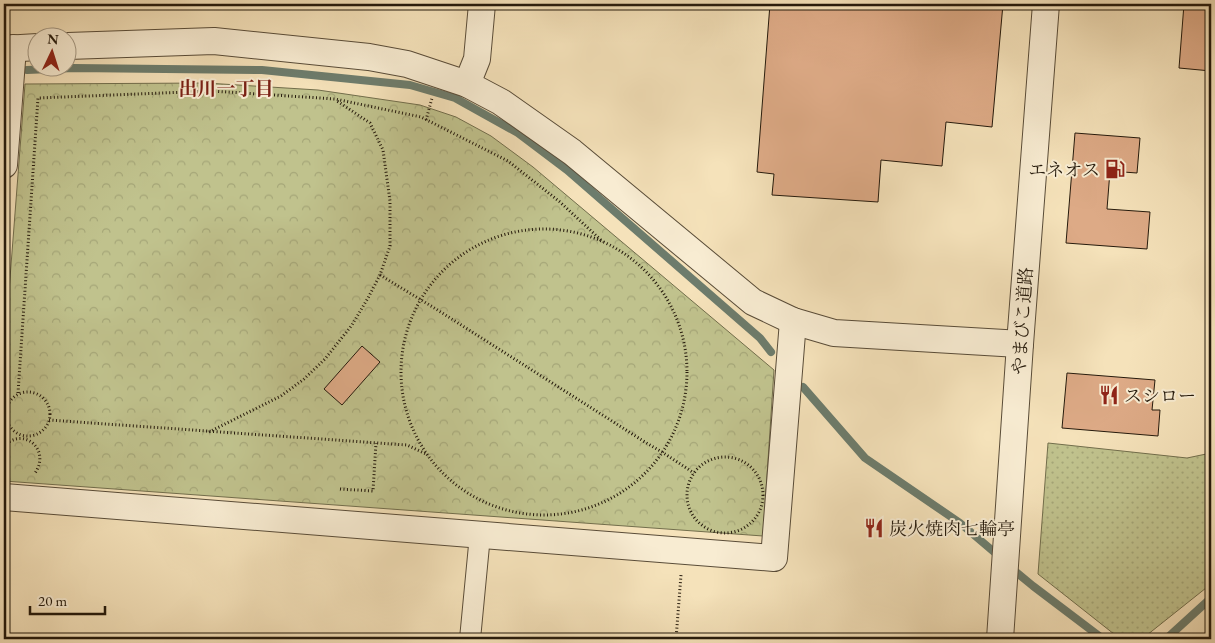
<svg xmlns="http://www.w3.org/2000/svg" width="1215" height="643" font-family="'EB Garamond','Noto Serif JP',serif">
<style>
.grass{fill:url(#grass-dots);stroke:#726e4c}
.park{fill:url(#park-crowns);stroke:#726e4c}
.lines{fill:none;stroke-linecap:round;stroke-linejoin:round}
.stream{stroke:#6d7c6c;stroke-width:8}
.building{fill:#ddaa86;stroke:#251a0c}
.minor-casing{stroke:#594c38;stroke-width:22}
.tertiary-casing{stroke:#594c38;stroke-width:28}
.path{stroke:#251a0c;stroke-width:3;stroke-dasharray:1 2.5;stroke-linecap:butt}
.minor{stroke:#f8ecd2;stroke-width:20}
.tertiary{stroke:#f8ecd2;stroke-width:26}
.labels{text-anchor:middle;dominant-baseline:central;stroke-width:4;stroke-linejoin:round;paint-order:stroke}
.poi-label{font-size:18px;fill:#251a0c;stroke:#f8ecd2;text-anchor:start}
.street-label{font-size:18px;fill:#251a0c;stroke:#f8ecd2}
.neighbourhood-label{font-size:19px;font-weight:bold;fill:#7a1f14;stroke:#f8ecd2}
</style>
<defs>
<pattern id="grass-dots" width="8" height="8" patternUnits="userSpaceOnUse" patternTransform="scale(1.25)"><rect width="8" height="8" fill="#c0c28d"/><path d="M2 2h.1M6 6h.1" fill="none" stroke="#a5a678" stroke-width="1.8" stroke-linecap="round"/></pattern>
<pattern id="park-crowns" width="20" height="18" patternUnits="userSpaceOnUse" patternTransform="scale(1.25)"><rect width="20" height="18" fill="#c0c28d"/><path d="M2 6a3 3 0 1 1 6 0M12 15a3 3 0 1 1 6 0" fill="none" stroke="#a5a678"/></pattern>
</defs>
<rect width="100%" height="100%" fill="#f5e2ba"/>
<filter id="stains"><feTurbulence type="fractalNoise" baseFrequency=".004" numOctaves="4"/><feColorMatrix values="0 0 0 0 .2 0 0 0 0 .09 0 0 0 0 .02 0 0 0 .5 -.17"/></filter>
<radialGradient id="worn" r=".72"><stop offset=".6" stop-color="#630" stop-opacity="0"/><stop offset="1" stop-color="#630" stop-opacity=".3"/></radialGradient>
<path class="grass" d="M1048,443L1187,458L1211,453V584L1142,639L1119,638L1038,574Z"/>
<path class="park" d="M206,83L318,90L420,105L456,117L491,136L533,167L774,370L763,536L4,481V356L25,84Z"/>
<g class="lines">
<g class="stream">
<path d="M27,70L74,68L262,70L410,85L455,98L518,133L567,170L760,338L771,352"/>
<path d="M803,387L865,458L960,523L1000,557"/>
<path d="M1010,567L1033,586L1103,639"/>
<path d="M1166,639L1211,598"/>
</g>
</g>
<g class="building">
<path d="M770,4H1003L992,127L946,122L942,166L881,160L878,202L772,195L774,174L757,172Z"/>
<path d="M1184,4H1211V71L1179,68Z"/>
<path d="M1075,133L1140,138L1137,173L1110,171L1107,209L1150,212L1147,249L1066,243Z"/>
<path d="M362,346L380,362L342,405L324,389Z"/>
<path d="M1067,373L1155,380L1152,410H1160L1158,436L1062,428Z"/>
</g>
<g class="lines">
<defs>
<path id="minor" d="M470,639L480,535"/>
<g id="tertiary">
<path d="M68,46L214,41L369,57L407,64L467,84L501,102L572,152L753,302L793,321L834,333L1020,344"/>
<path d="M4,49L38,47"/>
<path d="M467,84L477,59L482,4"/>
<path d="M4,165L13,48"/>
<path d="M4,497L774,558L793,321"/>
<path d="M1000,639L1020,344L1046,4"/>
</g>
</defs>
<use href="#minor" class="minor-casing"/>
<use href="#tertiary" class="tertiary-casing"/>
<g class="path">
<path d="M426,120L432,98"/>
<circle cx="544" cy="372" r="143"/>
<path d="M380,275L436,309L648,444L662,452L694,473"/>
<circle cx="28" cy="414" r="22"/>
<path d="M18,393L38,98L212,91L335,99L421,117L508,161L560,202L603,242"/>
<path d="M49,420L407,445L426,454"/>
<path d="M209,432L281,396L304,379L325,359L352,325L368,298L380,275L390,246V201L383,150L370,123L337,101"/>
<path d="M4,446C24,426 51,450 35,473"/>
<circle cx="725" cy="495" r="38"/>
<path d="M340,489L373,491L376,443"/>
<path d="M676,639L681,575"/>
</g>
<use href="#minor" class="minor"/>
<use href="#tertiary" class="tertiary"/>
</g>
<defs>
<symbol id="fuel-bare" viewBox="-9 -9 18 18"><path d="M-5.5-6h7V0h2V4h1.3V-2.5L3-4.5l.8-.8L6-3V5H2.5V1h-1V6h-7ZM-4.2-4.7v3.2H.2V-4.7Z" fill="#8f2418" stroke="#f8ecd2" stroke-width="2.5" paint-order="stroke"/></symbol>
<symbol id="restaurant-bare" viewBox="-9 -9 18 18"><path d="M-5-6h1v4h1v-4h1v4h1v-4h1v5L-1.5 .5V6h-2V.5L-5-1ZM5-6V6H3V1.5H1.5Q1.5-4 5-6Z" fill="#8f2418" stroke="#f8ecd2" stroke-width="2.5" paint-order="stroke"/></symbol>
</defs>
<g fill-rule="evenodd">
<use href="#fuel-bare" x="1101" y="155" width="28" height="28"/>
<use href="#restaurant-bare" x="1095" y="381" width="28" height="28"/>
<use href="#restaurant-bare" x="860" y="514" width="28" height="28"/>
</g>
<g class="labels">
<g class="poi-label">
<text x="1100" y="169" text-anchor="end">エネオス</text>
<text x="1124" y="395">スシロー</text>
<text x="889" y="528">炭火焼肉七輪亭</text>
</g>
<g class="street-label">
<text transform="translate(1022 321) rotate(-86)">やまびこ道路</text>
</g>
<g class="neighbourhood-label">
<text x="226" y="88">出川一丁目</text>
</g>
</g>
<rect width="1215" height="643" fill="none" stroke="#f5e2ba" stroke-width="20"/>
<rect x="5" y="5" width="1205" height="633" fill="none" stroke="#251a0c" stroke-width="2.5"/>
<rect x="10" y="10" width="1195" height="623" fill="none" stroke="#251a0c"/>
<g transform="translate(52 52) rotate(4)"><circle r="24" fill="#f8ecd2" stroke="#a49883"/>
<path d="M0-4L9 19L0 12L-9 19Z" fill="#8f2418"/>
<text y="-8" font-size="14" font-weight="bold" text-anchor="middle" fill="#251a0c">N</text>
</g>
<path d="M30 606v8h75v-8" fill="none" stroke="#251a0c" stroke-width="2.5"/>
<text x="38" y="606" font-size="15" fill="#251a0c" stroke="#f8ecd2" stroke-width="4" paint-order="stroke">20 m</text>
<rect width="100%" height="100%" filter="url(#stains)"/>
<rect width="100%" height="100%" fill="url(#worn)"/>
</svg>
